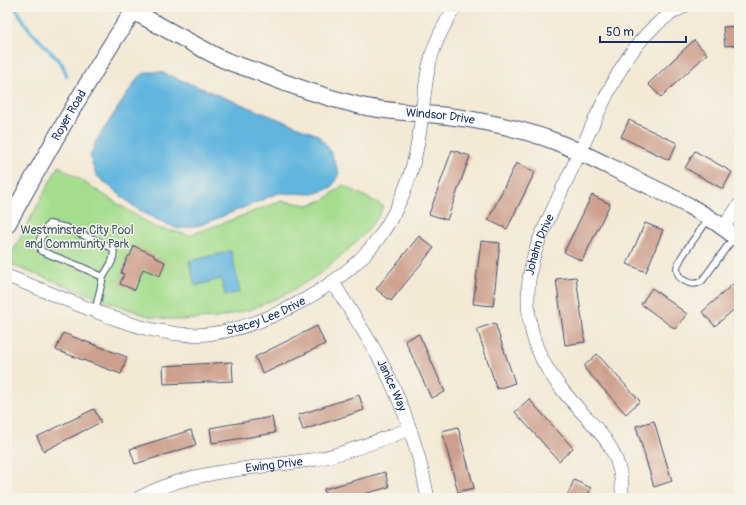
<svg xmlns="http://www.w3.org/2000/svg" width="746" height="505" font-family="Pangolin,sans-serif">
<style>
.green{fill:#a4dd8e;stroke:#608676}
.water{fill:#62b5de;stroke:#3e729e}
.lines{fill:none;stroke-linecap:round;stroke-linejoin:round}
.stream{stroke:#62b5de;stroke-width:3.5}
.building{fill:#cd9f8c}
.service-casing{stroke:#3b4b70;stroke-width:8}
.minor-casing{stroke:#3b4b70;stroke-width:14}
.tertiary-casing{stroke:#3b4b70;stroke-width:18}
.service{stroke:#fff;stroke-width:6}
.minor{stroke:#fff;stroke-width:13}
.tertiary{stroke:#fff;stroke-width:16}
.labels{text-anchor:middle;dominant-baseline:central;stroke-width:3;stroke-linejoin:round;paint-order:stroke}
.street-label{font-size:12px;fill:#1b2f5e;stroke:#f7f3e8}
.park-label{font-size:12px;fill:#3d5a6a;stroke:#f7f3e8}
</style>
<rect width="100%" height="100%" fill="#f7f3e8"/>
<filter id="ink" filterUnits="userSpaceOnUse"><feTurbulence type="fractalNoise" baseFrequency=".025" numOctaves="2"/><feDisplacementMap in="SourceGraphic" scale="8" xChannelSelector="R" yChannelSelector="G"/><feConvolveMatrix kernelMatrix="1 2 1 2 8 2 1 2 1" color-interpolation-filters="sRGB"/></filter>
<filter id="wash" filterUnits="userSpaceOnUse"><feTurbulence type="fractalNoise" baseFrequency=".012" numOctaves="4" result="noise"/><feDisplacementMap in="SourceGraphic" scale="16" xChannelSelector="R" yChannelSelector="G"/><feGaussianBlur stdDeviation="0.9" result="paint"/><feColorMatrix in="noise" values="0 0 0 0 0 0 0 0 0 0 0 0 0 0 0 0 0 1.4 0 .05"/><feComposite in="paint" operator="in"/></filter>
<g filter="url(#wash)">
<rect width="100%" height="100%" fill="#f3e9d5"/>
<path class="green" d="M59,166L154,227L190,235L282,201L308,205L324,200L343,185L383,206L378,217L367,231L353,245L321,273L286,294L252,309L217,318L177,320L148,316L106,301L14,266L10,257L54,174Z"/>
<g class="water">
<path d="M148,72H161L318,135L330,150L339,173L332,187L314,194L278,193L255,203L201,225L178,229L155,219L137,209L96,175L90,157L96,141L139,76Z"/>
<path d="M231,251L240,292L225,295L221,279L195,286L189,261Z"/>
</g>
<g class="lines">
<path class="stream" d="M15,7L29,29L62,64L67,76"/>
</g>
<g id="blocks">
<g class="building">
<path d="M739,26V45L725,46L723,27Z"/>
<path d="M694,40L707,54L661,97L648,84Z"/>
<path d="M629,120L677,143L669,160L621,137Z"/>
<path d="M452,150L470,156L447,220L429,214Z"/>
<path d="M695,151L732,172L723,189L685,168Z"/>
<path d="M516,163L535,172L507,229L488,220Z"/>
<path d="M592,195L610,204L582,261L564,252Z"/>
<path d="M645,223L663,230L646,272L627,264Z"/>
<path d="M419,236L434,248L391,301L376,289Z"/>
<path d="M481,241L500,243L493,306L473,304Z"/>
<path d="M134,246L154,255V257L165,262L160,276L143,269L135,290L120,284L124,274L121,273L128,256H130Z"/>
<path d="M576,277L585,342L565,345L556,279Z"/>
<path d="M734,283L739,289V305L715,326L702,312Z"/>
<path d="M652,288L687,314L675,329L641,304Z"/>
<path d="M495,323L515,383L497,389L477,329Z"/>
<path d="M317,326L325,344L263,374L255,357Z"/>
<path d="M63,333L127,357L121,374L56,350Z"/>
<path d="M419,334L445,392L431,398L405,340Z"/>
<path d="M597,354L640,401L626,414L585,369V365Z"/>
<path d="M232,362L233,381L164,384L163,366Z"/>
<path d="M359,395L364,410L303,430L298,415Z"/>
<path d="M529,399L573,448L559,461L515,412Z"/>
<path d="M94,409L101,422L44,451L37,437Z"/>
<path d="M272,417L275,433L212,443L210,428Z"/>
<path d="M654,421L672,481L654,487L636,426Z"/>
<path d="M458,427L474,488L458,492L442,431Z"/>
<path d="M191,430L196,445L135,464L130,449Z"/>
<path d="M385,472L389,487L350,498H326L324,489Z"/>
<path d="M574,480L591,488L587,498H566Z"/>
</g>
</g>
</g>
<g filter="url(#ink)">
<use href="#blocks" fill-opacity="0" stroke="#3b4b70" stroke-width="1"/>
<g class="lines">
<defs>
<g id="service">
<path d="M709,218C702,229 678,258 677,268C677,274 680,279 685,281C691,285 697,284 702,281L734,237"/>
<path d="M95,312L103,277L79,266L41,251L40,239L49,224L67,228L113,248C116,259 108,268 103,277"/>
</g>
<g id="minor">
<path d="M723,228L739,205"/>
<path id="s1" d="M7,276C41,289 74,304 108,316C125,322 141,328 159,331C175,334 192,336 208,334C266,327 342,286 378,239C391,221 402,199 409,178C418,151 421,124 424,97C426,84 427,70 431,58C436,39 445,23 455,7"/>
<path id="s2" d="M333,282C346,304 360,325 373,347C400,394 418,446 428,498"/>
<path id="s3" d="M139,498C154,490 170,483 187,479C229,468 274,466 317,459C348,453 379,440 410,429"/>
<path id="s4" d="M622,498C624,445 594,429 564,392C556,382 548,371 542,359C525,326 524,284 536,249C538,242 541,236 544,229C557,200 571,171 585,141C608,92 631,32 683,7"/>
</g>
<g id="tertiary">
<path id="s5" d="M133,11C162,27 191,43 220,58C233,64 247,68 260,73C292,86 324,97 357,105C393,114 431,112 468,119C497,124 526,130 554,141C582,152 610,167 637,180C673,197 709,214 739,240"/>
<path id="s6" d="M7,225C40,165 74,104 111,45C119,32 128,20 136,7"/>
</g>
</defs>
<use href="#service" class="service-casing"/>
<use href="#minor" class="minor-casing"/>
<use href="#tertiary" class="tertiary-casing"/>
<use href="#service" class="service"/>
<use href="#minor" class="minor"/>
<use href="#tertiary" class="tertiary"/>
</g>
</g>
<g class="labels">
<g class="street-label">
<text stroke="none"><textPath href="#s6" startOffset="126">Royer Road</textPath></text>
<text stroke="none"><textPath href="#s5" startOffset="328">Windsor Drive</textPath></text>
<text stroke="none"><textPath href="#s4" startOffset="283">Johahn Drive</textPath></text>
<text stroke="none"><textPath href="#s1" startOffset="272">Stacey Lee Drive</textPath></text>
<text stroke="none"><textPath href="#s2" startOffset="119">Janice Way</textPath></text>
<text stroke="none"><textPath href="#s3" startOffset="140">Ewing Drive</textPath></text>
</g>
<g class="park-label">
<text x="77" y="230">Westminster City Pool<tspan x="77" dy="14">and Community Park</tspan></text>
</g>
</g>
<rect width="746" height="505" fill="none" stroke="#f7f3e8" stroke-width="24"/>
<path d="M600 36v6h86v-6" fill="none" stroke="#1b2f5e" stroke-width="2"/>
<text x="606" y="36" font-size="12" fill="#1b2f5e" stroke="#f7f3e8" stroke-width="3" paint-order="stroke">50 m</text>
</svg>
